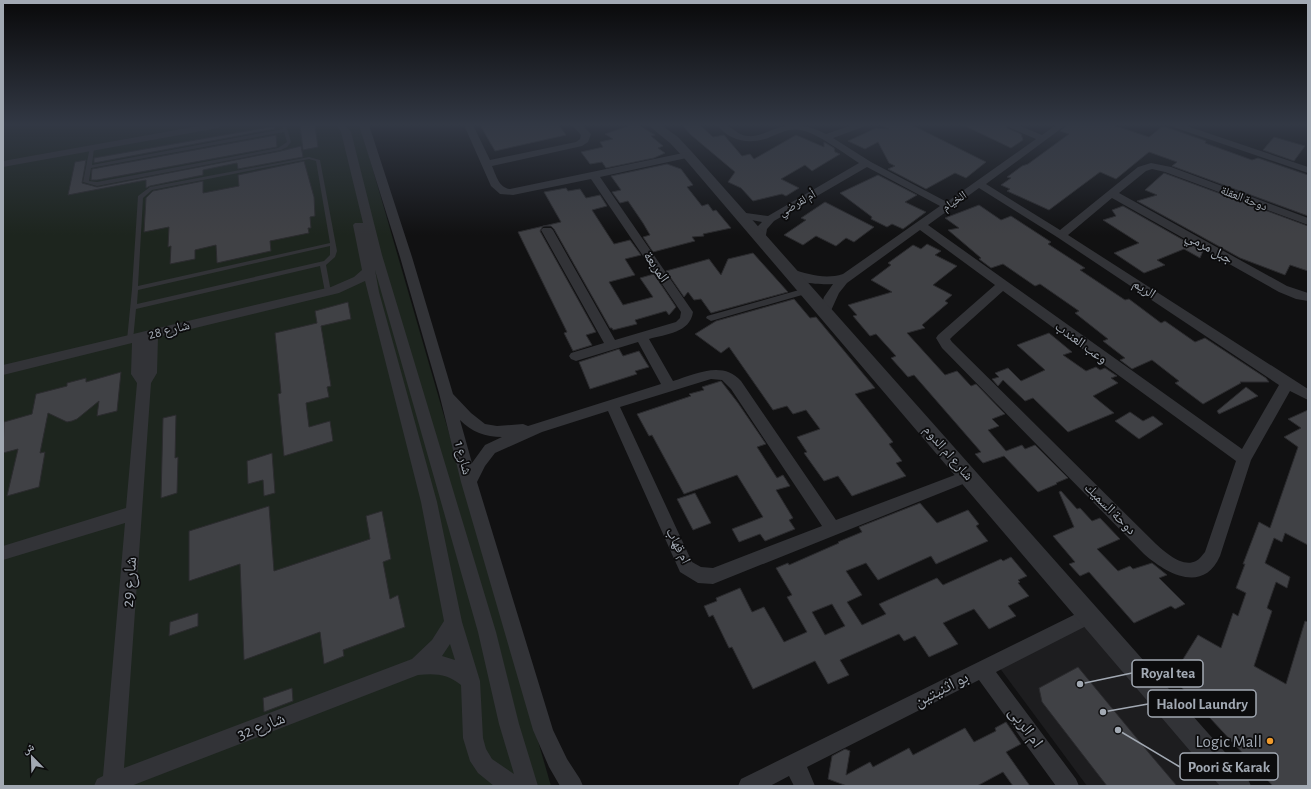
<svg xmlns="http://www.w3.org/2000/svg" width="1311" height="789" font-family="'Alegreya Sans','Noto Naskh Arabic',sans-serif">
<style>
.built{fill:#1d1d1f}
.green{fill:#1d251e}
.building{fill:#404145;stroke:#2b2b2e;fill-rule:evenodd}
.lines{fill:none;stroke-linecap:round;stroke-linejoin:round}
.service{fill:#323337;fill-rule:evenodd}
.pedestrian{fill:#323337;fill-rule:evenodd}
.minor{fill:#323337;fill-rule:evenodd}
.tertiary{fill:#323337;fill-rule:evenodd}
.poi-dot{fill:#ee9a2d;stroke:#0c0c0d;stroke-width:1.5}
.labels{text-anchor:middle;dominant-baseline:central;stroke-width:3.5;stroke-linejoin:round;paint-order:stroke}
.far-street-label{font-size:12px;fill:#a2a9b3;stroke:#0c0c0d}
.street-label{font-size:14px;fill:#a2a9b3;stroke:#0c0c0d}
.near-street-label{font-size:17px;fill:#a2a9b3;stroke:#0c0c0d}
.near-poi-label{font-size:17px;fill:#a2a9b3;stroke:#0c0c0d;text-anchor:end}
.leader{fill:none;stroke:#a2a9b3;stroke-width:1.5}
.callout-dot{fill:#a2a9b3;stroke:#0c0c0d;stroke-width:1.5}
.callout{fill:#0c0c0d;stroke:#a2a9b3;stroke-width:1.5}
.callout-label{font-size:15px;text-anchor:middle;font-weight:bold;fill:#a2a9b3}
</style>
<rect width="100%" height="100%" fill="#111112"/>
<path class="built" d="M1087,622L1226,786H1087L999,667Z"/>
<path class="green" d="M3,125H360L551,786H3Z"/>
<g class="building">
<path d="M300,125H315L318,147L303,150Z"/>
<path d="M480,125H559L566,135L495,151Z"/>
<path d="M631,125H639L655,135L651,136L663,146L658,148L665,153L654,158L606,168L602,162L590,164L581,152L603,147L600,142L613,139L605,134Z"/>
<path d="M682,125H700L713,137L724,135L742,156L750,154L754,159L796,135L824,147V142L834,148L835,152L840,154L812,171L805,165L781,179L799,188L786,196L782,194L753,201L741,188L728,182L735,172L691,135Z"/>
<path d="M880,125H912L986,162L966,178L955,173L926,189L888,169L895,166L889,163L878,142L865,149L848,141L876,128L889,129Z"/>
<path d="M963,125H1006L1007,128L1021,134L1023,140L1011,148Z"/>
<path d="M1067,125H1113L1149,137L1163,126L1206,141L1205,143L1252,160L1258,158L1308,175V216L1172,166L1177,162L1149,152L1116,179L1100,172L1049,210L1007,191L1010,189L1001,185L1011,178L1007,177L1022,166L1028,164L1069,134L1060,131Z"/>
<path d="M275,126V129L94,163V158Z"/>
<path d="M276,135L277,147L97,180H91L92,169Z"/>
<path d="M1274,137L1305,146L1294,161L1263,150Z"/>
<path d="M301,146L303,157L238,169L237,163L203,170V175L150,186L146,188V180L68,195L75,162L86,160L82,183L97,187L281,151Z"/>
<path d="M304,161L314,197L315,216L310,217L311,228H308L309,233L270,241L271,251L217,263L216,245L195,250V259L170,264L171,246L168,247L169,227L144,232L146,198L153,191L203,181V193L239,186L238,175Z"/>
<path d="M667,164L681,169L693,185L687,187L702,206L708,204L713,211L716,210L731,228L703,234L704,236L692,237L695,241L653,252L643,237L650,235L643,223L628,201L620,203L612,192L621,190L611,176Z"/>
<path d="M1164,173L1308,226V271L1290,265L1285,275L1240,258L1137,201L1157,195L1145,190Z"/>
<path d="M878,175L917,195L905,202L926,212L903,229L892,224L887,227L871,219L872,217L840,193Z"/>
<path d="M566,188L568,191L580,189L586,198L600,195L607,206L592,210L614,244L630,240L641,255L625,259L635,275L609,282L623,305L653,297L640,278L654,274L676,307L669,315L666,311L635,320L637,324L613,330L612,328H610L554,229L551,226H543L540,231L596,332L586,335L592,345L573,351L564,333L567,332L518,232L561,222L544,192Z"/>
<path d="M825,202L874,227L854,242L846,238L836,246L816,236L803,245L784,235L806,220L801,218Z"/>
<path d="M979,205L1001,220L1011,216L1051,242L1048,244L1085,268L1080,270L1125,300L1129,299L1161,323L1165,321L1195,342L1205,338L1266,378L1269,382H1240L1241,383L1203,404L1175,383L1179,381L1152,360L1132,369L1120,360L1125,358L1103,341L1108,339L1075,313L1079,311L1040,284L1035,286L1003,264L991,268L979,259L981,258L948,230L959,228L945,218Z"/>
<path d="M1123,206L1203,251L1200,258L1184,249L1157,260L1165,265L1144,273L1114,253L1139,243L1103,220L1116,216L1112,210Z"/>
<path d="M927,244L941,251L935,255L957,266L933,285L952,295L945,301L948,303L922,325L925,328L907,333L945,375L957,371L971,386L976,384L1005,414L992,419L999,426L988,430L1006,451L1022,445L1025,449L1035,445L1068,478L1056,483L1057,484L1038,492L1004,456L983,463L975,454L981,452L914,375L908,377L891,358L896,356L876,334L870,336L853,316L857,315L848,305L892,292L871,280L891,265L888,263L913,245L921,249Z"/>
<path d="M753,253L788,292L711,313L701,299L694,300L688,292L684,297L666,271L709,259L721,275L728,259Z"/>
<path d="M794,299L810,318L816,317L875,388L855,394L893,442L889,444L902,461L896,463L906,476L852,496L838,476L824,481L804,453L807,452L797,437L820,429L806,410L793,414L787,406L773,410L729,347L721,353L695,334L716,321Z"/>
<path d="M348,302L351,319L321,326L331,386L327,387L329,397L306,403L309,427L330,421L333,441L284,456L278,394L281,393L275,333L317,323L315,311Z"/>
<path d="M1049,333L1072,352L1063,355L1086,371L1096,367L1100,370L1105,368L1117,376L1111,378L1118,383L1093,396L1114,413L1068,432L1033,398L1025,401L1003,380L998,386L992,379L999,377L995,373L1008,368L1021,381L1045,370L1017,345Z"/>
<path d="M619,349L623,356L639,351L649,367L635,371L637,374L590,389L579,362Z"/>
<path d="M121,372L117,411L97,416L99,401L77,419L72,421L67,422L48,413L40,453L45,452L39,487L7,496L18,449L3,453L4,422L32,414L36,394L67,386V383L86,378V382Z"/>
<path d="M721,381L738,403L766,444L757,447L777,478L783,475L790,486L776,490L793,518L789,520L795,529L765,541L760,534L739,542L732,529L763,517L737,475L684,494L652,435L649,436L637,414L691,396L689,394L704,390L702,387Z"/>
<path d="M1246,387L1258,396L1219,414L1217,411Z"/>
<path d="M1308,410V545L1285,533L1282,542L1274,538L1265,563L1290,577L1287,588L1276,582L1267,608L1272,611L1254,666L1286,684L1305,621L1308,622V786H1273L1172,677L1198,635L1221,648L1233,613L1238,616L1246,593L1236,588L1245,564H1243L1259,522L1270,528L1298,447L1284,437L1301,428L1288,419Z"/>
<path d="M1130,412L1143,421L1153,416L1163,424L1139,439L1115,421Z"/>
<path d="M176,415L175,458L178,457L177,493L161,498L163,418Z"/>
<path d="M272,453L275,493L264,496L263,480L248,484L247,461Z"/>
<path d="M1061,491L1077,509L1080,508L1092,521L1100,518L1120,539L1097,549L1118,571L1130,566L1133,569L1152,563L1167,575L1159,578L1185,604L1175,609L1171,606L1134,623L1089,572L1080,576L1069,564L1075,562L1053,536L1074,527L1059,492Z"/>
<path d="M695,493L711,523L693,530L677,499Z"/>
<path d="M920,503L937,523L968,510L979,524L976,526L988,541L936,564L931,556L878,580L866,563L846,571L862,595L847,602L862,625L886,614L879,604L937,578L943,585L1001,559L1003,561L1011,557L1027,576L1018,580L1020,582L1018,583L1029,596L1008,606L1016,616L989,629L974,609L943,623L958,644L929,657L915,636L904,641L899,634L840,660L849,675L828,684L815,661L753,689L732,647L729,648L713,615L709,617L704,606L717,601L716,598L740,588L752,612L764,607L784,642L807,632L787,597L792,595L776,568L788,563L789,565L839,543L838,542L862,532L859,527ZM832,604L845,626L825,635L812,612Z"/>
<path d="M269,506L274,571L370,539L366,516L382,511L391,559L383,562L390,599L398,595L405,627L343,650L344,656L324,664L320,632L244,660L240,564L189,581V531Z"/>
<path d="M198,613V626L169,636L170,622Z"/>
<path d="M1078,667L1149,753L1177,786H1107L1042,702L1039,688Z"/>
<path d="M292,688L293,701L264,712L263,698Z"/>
<path d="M1006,722L1021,744L1006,752L1030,786H1013L1003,772L977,786H847L828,779L832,756L845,749L850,751L846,775L870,762L873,767L909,748L913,755L965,728L974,742L996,731L995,728Z"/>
</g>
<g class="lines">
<g class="service">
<path d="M282,125H286L291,142L287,147L281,150L97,186L83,182L90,147L94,148L92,165L283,129ZM284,132L287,142L278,148L97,182L89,181L91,168Z"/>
<path d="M309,157L320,160L337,251L335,257L326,265L331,292L330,293L328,294L325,292L320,266L136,309L133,340L132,342H128L127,340L132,289L138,196L150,187ZM309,159L316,161L330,243L138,286L143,198L152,190ZM330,246V255L324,261L137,304L138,290Z"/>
</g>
<path class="pedestrian" d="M806,288L811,291L809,293L711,321L706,318L707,316Z"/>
<g class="minor">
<path d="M204,125H223L218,128L3,167V161Z"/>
<path d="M336,125H345L351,132L382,255L496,632L519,724L538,786H494L478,773L470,761L463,738L461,685C448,674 435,673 418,675L131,786H94L97,779L103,776L125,523L3,560V546L126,508L137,383L131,374L132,343L3,375V365L331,287L354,277L362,270L353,225L355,223H363L341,132ZM375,270L478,632L499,724L514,774L492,759L486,749L483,738L480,681L462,622L437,502L379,292ZM365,281L421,502L444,621L432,640L412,659L124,768L151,383L157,373L158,337L339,293ZM450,644L455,660L442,656Z"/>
<path d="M359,125H369L412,257L453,394L471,413L485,424L497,426L523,424L528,426L661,384L638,342L576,361L571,359L569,356L571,353L604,343L541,230L543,228H551L553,230L615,340L676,322L680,318L681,312L591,179L513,195L500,194L491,186L464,125H473L490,160L576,142L580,139L581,135L572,125H582L591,134L588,142L582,146L492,166C496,175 499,188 510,189L688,152L691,153L693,155L691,157L600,177L693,312C690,333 666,334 649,339L673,381C695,374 723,360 741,381L836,520L968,470L973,472L976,476L973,480L713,584L698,583L680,572L608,411L542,432L495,453L485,466L477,482L553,730L567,759L580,779L583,786H560L549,767L533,730L461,482L439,393L400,257ZM711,379L722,380L731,389L822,526L713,568L701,567L692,562L620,407ZM460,420C472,432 485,437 502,437L485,445L472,463Z"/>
<path d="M717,125C733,123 734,135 748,136C757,137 765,133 772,130C792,122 808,125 826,134L852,125H864L863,127L833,138L871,162L947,202L1036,139L1008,127L1007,125H1018L1042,135L1056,125H1066L986,184L1060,230L1138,167L1151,163L1171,167L1308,218V225L1165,172L1152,169L1146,171L1119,193L1287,286L1308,293V301L1296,299L1279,292L1112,198L1068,235L1308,389V400L1290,391L1251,460L1220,556C1203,594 1167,574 1144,554L942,348L936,338L938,335L995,285L920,230L847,283L839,293L829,315L825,316L821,315L819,312L824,297L833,284C821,285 792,283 785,273L787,270L791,269C809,274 824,280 843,274L940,206L867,167L774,221L767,229L765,241H757L755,239L756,228L762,222L735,217L734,215L735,213L739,212L768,216L859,163C843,153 818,133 800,130C788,128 778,134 768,138C749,145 730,141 717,125ZM979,188L1057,237L1279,385L1242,449L928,225ZM1003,291L1236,461L1205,552C1202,555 1200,559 1196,561C1182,568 1165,552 1156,544L952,342L950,339L953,336Z"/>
<path d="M1171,125H1184L1308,167V173L1173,127Z"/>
<path d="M1090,607L1096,609L1099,615L1096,621L996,672L1076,779L1079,786H1056L979,680L807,767L815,786H794L789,776L770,786H738L741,779Z"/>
</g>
<path class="tertiary" d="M648,125H661L678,137L692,152L1247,777L1251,786H1220L684,158L670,143Z"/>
</g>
<linearGradient id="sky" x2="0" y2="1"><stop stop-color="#09090a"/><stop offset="0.53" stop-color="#323844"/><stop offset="1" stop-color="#323844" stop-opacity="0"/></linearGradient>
<rect width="1311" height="235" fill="url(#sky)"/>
<circle class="poi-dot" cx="1270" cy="741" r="4"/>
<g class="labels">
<g class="far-street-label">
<text transform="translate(1244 198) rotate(21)">دوحة العقلة</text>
<text transform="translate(954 201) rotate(-34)">الخيام</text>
<text transform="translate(797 203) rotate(-30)">أم لقرضي</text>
</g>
<g class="street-label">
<text transform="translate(1209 248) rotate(29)">جبل مرمي</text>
<text transform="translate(656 267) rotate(56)">المربعة</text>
<text transform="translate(1144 289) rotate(33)">الريم</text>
<text transform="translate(169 330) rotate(-14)">شارع 28</text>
<text transform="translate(1081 343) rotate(36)">وعب العندب</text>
<text transform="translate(948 453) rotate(49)">شارع ام الدوم</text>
<text transform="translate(463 458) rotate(75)">شارع 1</text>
<text transform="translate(1110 509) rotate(45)">دوحة السميك</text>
<text transform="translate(678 546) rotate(63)">ام قهاب</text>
</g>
<g class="near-street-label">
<text transform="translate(129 582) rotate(-86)">شارع 29</text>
<text transform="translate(941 689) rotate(-27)">بو اثنيتين</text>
<text transform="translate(261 726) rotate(-21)">شارع 32</text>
<text transform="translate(1026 727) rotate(54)">ام الربى</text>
</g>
<g class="near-poi-label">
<text x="1262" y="741">Logic Mall</text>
</g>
</g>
<path class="leader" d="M1080 684L1132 673M1103 712L1148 704M1118 730L1180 767"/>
<g class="callout-dot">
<circle cx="1080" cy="684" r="4"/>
<circle cx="1103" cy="712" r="4"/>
<circle cx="1118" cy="730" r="4"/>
</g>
<g class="callout">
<rect x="1132" y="660" width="71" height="27" rx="4"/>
<rect x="1148" y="690" width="108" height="27" rx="4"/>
<rect x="1180" y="753" width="98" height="27" rx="4"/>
</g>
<g class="callout-label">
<text x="1168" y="678">Royal tea</text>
<text x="1202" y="709">Halool Laundry</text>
<text x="1229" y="772">Poori &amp; Karak</text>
</g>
<rect width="1311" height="789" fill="none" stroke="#a2a9b3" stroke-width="8"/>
<g transform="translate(32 757) rotate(337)" stroke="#0c0c0d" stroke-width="3" paint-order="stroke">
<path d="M0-3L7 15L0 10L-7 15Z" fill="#a2a9b3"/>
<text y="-6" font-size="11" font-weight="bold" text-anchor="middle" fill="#a2a9b3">ش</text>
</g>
</svg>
